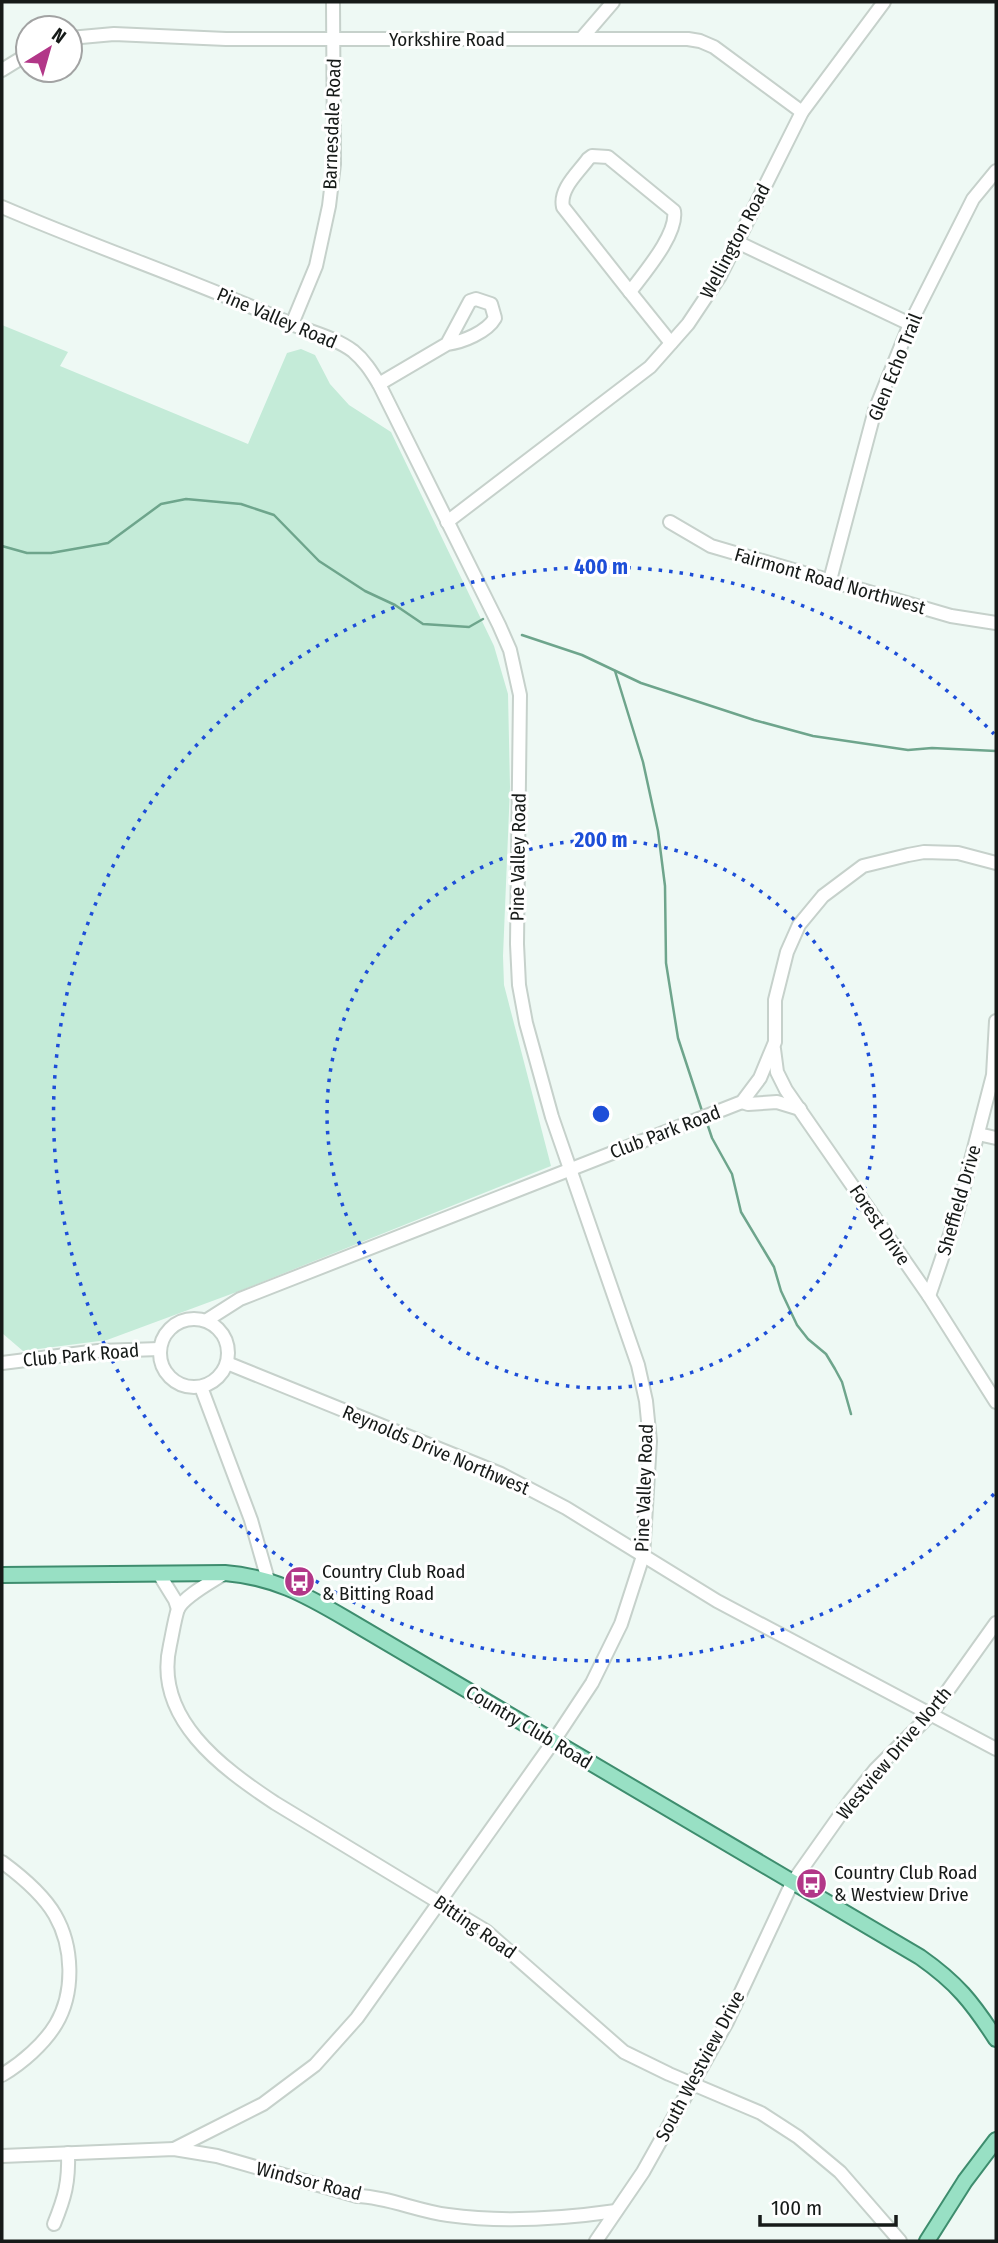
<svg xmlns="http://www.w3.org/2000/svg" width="998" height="2243" font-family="'Fira Sans Condensed',sans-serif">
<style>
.green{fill:#c4ebd8}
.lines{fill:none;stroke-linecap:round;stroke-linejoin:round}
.stream{stroke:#6ea58c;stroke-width:2.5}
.minor-casing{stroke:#c6d1cb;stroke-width:16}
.major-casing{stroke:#3e8d6e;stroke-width:18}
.minor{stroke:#fff;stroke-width:12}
.major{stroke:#98e0c4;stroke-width:14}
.ring{fill:none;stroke:#1d4ed8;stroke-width:3.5;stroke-dasharray:3.5 7}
.labels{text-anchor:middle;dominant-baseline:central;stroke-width:6;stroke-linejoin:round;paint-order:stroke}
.street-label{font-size:19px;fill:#161a18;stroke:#fff}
.poi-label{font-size:19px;fill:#161a18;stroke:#fff;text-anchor:start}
.centre{fill:#1d4ed8;stroke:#fff;stroke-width:3.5}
.ring-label{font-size:21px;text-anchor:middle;font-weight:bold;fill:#1d4ed8;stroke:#fff;stroke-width:6;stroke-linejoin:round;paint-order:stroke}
</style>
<rect width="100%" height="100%" fill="#eef9f4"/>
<path class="green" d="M2,325L68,352L60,366L248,444L287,353L301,349L315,355L330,384L349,405L391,432L494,646L508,694L510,787L503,956L504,985L551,1166L242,1290L107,1340L23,1351L2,1333Z"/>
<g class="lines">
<g class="stream">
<path d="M2,546L27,553H51L108,543L161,504L186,499L241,504L274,515L319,561L365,591L395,605L423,624L469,627L483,619"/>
<path d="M522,635L582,655L641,683L754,720L813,736L908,750L932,748L996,751"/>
<path d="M615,671L643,762L658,831L665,886L666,963L678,1038L703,1114"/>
<path d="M706,1120L712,1138L732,1174L741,1212L774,1267L781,1291L797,1325L808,1339L826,1354L835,1369L842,1382L851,1414"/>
</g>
<defs>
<g id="minor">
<path d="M70,38L114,34L226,39H688L700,41L714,47L802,112"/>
<path d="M582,38L613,2"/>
<path d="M2,70L28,54"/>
<path d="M592,156L608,157L674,211C678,234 644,273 630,292L563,207C559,189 578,173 588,159Z"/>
<path d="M2,207C97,248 195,281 289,323C310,332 334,337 353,351C364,360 371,371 379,384L499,625L510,650L520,695L517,944L519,985L526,1023L552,1117L638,1365L646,1401L650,1441L643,1556L621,1624L592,1683L553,1742L357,2018L315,2065L263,2104L174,2149"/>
<path d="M737,242L910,324"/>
<path d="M630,292L671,343"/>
<path d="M292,324L316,266L329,206L334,164L333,2"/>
<path d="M379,384L447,344L470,301L476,299L491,304L495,318C487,332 463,342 447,344"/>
<path d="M447,522L650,367L688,324L720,276L802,112L884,2"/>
<path d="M670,522L711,546L951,616L996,623"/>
<path d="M830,580L875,410L910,324L973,199L996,171"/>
<path d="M774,1049L777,1072L786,1090L929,1296L996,1402"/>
<path d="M742,1102L748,1104L777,1102L800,1109"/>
<path d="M978,1134L996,1138"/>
<path d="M929,1296L957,1214L993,1075L996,1021"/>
<circle cx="194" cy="1353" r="34"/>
<path d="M207,1320L240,1299L742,1102L760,1078L775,1042V1000L787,952L799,925L823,896L863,866L908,855L924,852L958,853L996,863"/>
<path d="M2,1363L98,1351L160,1349"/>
<path d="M227,1363L501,1474L566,1508L717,1601L996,1749"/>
<path d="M201,1387L251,1520L268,1580"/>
<path d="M225,1573C213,1581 184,1596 178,1609C175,1617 172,1636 170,1645C153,1718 222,1768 275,1803L486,1931L624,2052L669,2074L761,2113L798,2137L840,2172L900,2241"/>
<path d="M159,1574L175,1600L178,1609"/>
<path d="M2,1862C21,1876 43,1894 55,1915C73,1946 75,1992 56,2024C44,2044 22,2063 2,2075"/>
<path d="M2,2156L174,2149L217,2156L357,2196C388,2197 417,2211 448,2215C504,2223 560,2219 616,2211"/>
<path d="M54,2224C65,2197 69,2182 68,2153"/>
<path d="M596,2241L643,2172L727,2022L792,1883L850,1801L875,1770L931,1714L996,1623"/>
</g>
<g id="major">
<path d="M2,1575L225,1573C273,1577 304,1594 345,1618L920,1957C957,1983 972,2002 996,2039"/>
<path d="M927,2241L965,2181L996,2140"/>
</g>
</defs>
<use href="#minor" class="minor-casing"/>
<use href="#major" class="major-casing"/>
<use href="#minor" class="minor"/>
<use href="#major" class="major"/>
</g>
<g class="ring">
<circle cx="601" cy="1114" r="274"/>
<path d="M994 1494A547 547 0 1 1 994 734"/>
</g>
<defs>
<symbol id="bus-disc" viewBox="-11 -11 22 22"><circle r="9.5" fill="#b23788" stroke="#fff"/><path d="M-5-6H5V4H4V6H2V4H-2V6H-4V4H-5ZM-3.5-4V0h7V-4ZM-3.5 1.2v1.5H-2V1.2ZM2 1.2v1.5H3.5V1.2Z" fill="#fff"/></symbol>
</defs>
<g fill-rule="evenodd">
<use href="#bus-disc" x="282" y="1564" width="35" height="35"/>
<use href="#bus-disc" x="794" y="1866" width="35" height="35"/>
</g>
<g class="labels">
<g class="street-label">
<text x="447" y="39">Yorkshire Road</text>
<text transform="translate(332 124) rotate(-88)">Barnesdale Road</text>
<text transform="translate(735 241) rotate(-62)">Wellington Road</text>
<text transform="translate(277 318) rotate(23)">Pine Valley Road</text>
<text transform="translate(895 367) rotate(-68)">Glen Echo Trail</text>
<text transform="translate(830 581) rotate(16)">Fairmont Road Northwest</text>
<text transform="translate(518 857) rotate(-89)">Pine Valley Road</text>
<text transform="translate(665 1132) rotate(-21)">Club Park Road</text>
<text transform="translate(959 1200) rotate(-74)">Sheffield Drive</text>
<text transform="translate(880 1225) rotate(56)">Forest Drive</text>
<text transform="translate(81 1355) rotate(-5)">Club Park Road</text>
<text transform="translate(436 1450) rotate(23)">Reynolds Drive Northwest</text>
<text transform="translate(644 1488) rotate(-88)">Pine Valley Road</text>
<text transform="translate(529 1727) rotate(31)">Country Club Road</text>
<text transform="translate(894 1753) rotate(-50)">Westview Drive North</text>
<text transform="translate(475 1927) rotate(35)">Bitting Road</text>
<text transform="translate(700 2066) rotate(-62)">South Westview Drive</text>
<text transform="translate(309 2181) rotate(14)">Windsor Road</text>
</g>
<g class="poi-label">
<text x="322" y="1571">Country Club Road<tspan x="322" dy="22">&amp; Bitting Road</tspan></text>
<text x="834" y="1872">Country Club Road<tspan x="834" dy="22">&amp; Westview Drive</tspan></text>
</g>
</g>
<circle cx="601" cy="1114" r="10" class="centre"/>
<g class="ring-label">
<text x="601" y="574">400 m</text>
<text x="601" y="847">200 m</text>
</g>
<rect width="998" height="2243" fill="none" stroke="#161a18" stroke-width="7"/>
<g transform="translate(49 49) rotate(37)"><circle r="33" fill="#ffffff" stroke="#a2a3a3" stroke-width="2"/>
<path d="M0-5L12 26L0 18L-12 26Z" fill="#b23788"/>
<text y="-10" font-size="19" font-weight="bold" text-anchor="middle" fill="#161a18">N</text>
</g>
<path d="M760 2215v10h136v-10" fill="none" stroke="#161a18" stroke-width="3.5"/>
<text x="771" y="2215" font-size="21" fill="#161a18" stroke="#ffffff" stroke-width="5" paint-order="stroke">100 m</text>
</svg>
